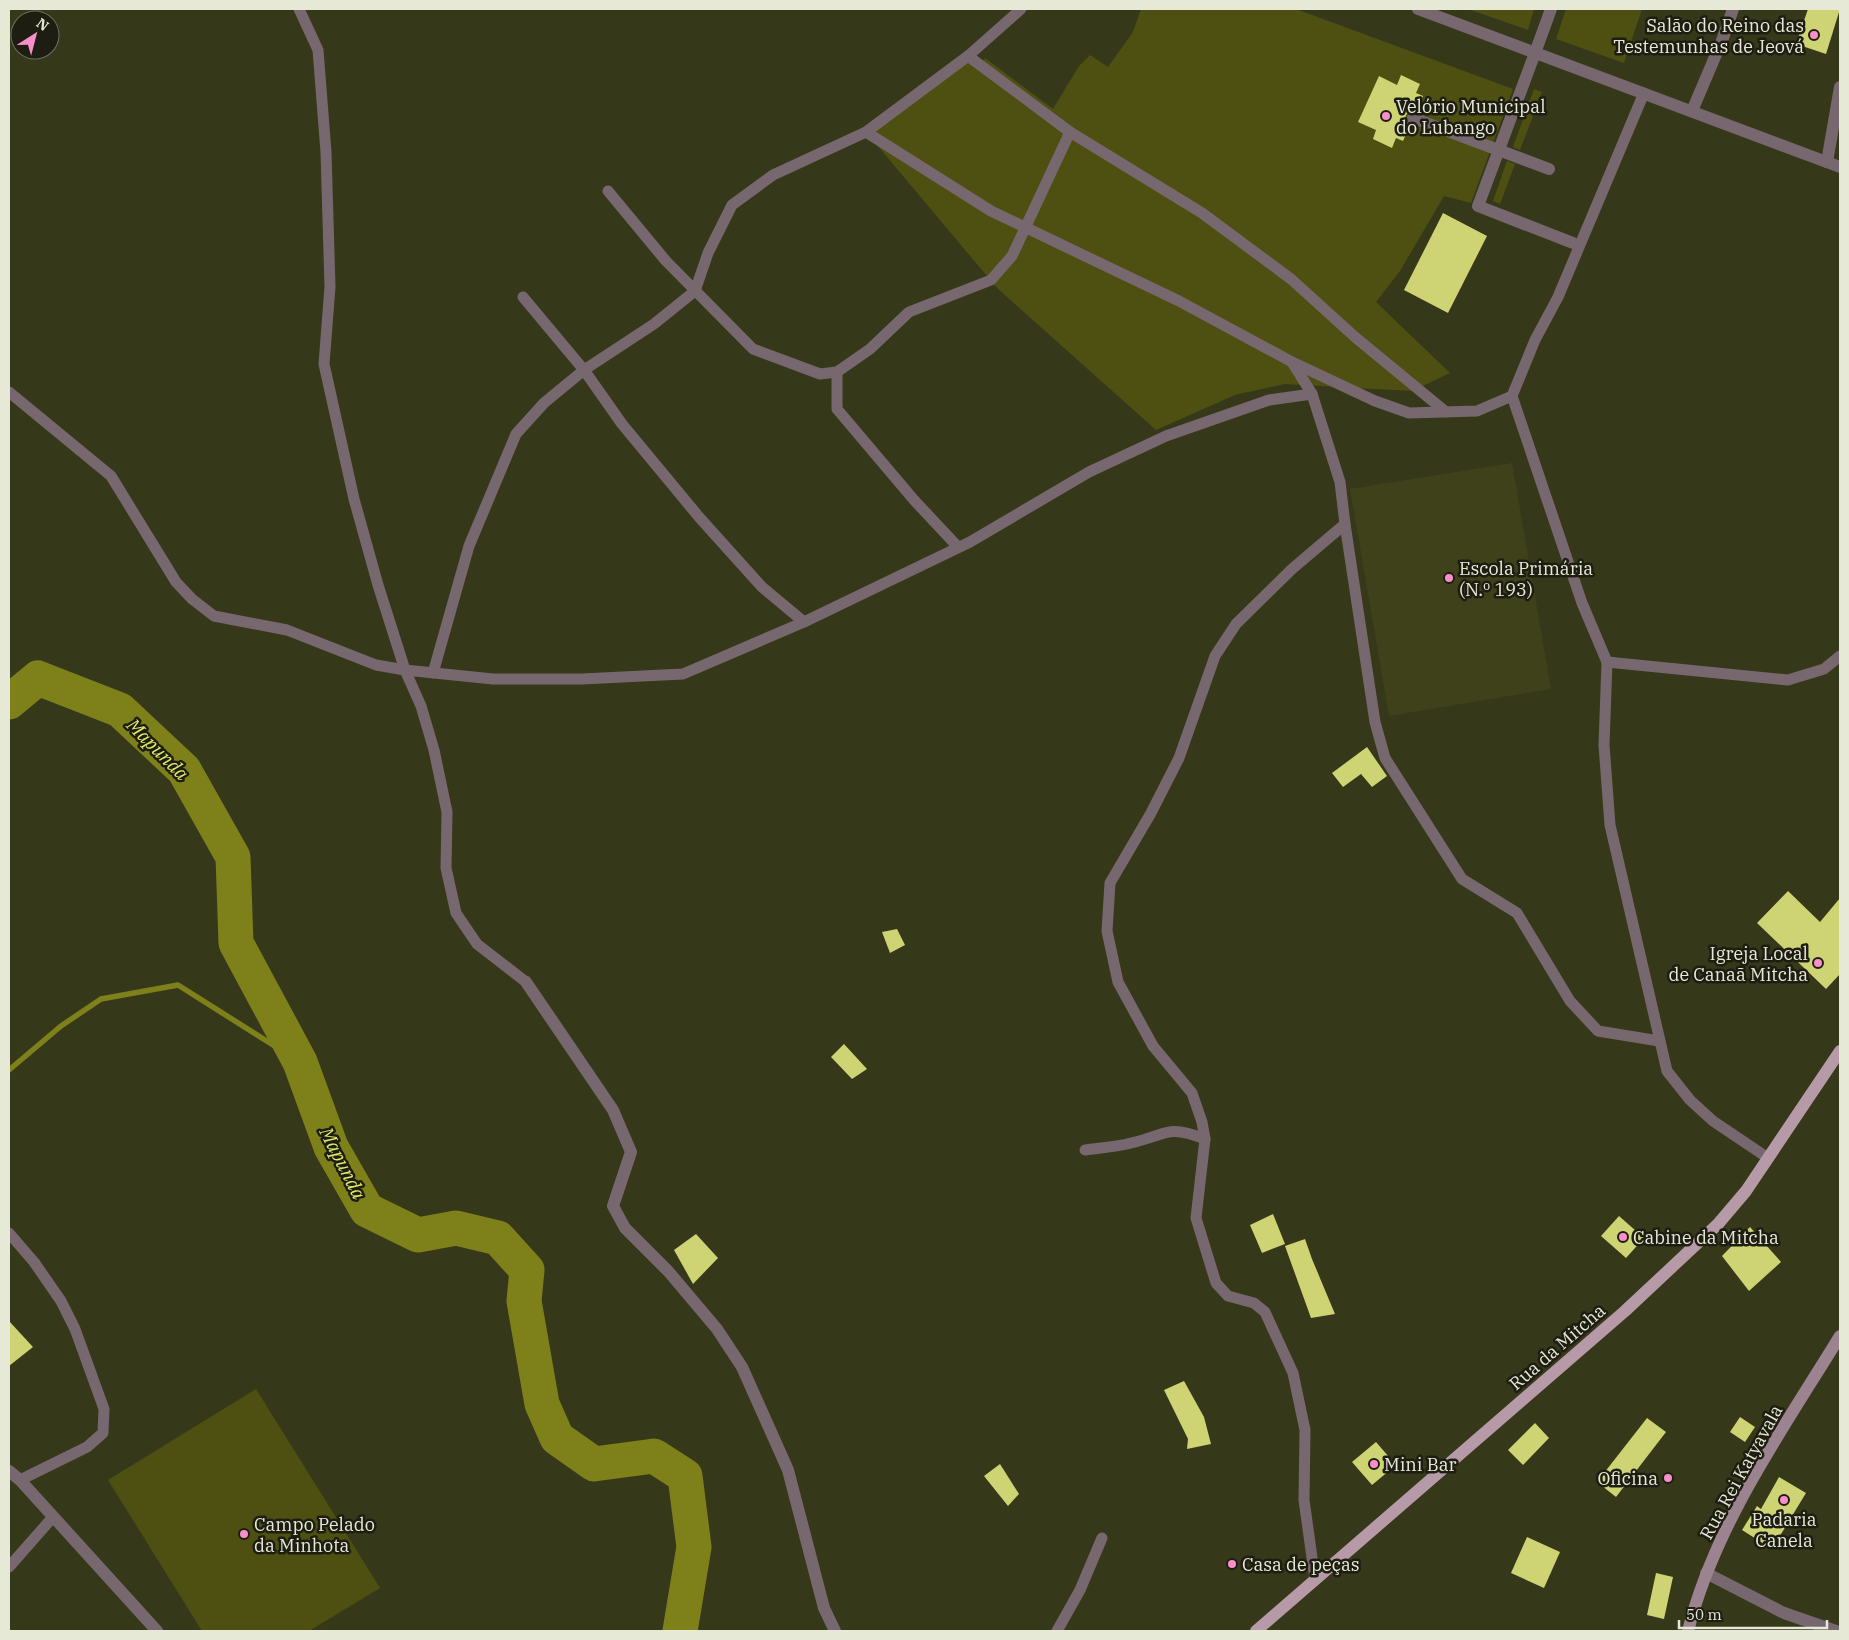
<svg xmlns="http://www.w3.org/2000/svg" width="1849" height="1640" font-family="'IBM Plex Serif',serif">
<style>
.built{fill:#3f411b}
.green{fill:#4e5011}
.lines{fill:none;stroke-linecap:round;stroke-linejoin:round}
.stream{stroke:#7e811a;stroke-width:5.5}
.river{stroke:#7e811a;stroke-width:35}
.building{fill:#ced373}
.service{stroke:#77686f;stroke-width:11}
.pedestrian{stroke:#77686f;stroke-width:12}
.minor{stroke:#77686f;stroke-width:12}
.tertiary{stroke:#77686f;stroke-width:12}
.secondary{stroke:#9b8490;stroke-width:12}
.primary{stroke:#b79aa8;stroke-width:12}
.poi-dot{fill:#f98fca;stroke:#1d1e11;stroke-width:2}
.labels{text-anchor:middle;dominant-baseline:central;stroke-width:5;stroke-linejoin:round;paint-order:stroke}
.poi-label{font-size:18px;fill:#e7e9d7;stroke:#1d1e11;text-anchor:start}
.street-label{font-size:18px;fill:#e7e9d7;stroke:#1d1e11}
.water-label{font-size:19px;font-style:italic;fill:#e3e96a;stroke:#1d1e11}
</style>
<rect width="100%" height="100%" fill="#36381a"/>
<path class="built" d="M1512,463L1551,689L1389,716L1350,489Z"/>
<g class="green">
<path d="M1141,9H1296L1513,89L1471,203L1444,196L1400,271L1376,302L1450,373L1412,391L1285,384L1235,395L1156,430L997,288L866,132L968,56L980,65L985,58L1053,109L1079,66L1090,55L1108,67L1133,32Z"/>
<path d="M1468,9H1534L1528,30Z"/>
<path d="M1566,9H1642L1624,63L1556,39Z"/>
<path d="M1534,89L1542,92L1520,150L1513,147Z"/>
<path d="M1507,161L1515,164L1500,204L1493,201Z"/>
<path d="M256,1389L380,1588L309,1631H202L108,1480Z"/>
</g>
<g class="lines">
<path class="stream" d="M9,1070L61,1026L101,999L178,985L300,1062"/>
<path class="river" d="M9,702L38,678L120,710L184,770L233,857L236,943L300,1062L331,1147L367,1210L418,1235L456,1228L498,1238L527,1270L524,1301L542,1404L557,1438L594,1464L654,1456L685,1476L694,1547L680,1631"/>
</g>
<g class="building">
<path d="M1808,9H1840L1826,54L1796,44Z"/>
<path d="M1401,75L1420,84L1416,93L1423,96L1417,111L1411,110L1406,115L1405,120L1410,125L1403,141L1396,138L1392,148L1373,139L1376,130L1358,122L1379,76L1397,85Z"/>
<path d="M1443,213L1487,236L1448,313L1404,290Z"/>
<path d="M1367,747L1387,776L1372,787L1361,774L1343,787L1332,773Z"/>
<path d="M1788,891L1820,922L1840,898V974L1826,989L1757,923Z"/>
<path d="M897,929L905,945L890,953L882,932Z"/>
<path d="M844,1044L867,1069L852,1079L831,1057Z"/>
<path d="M1273,1214L1285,1244L1262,1253L1250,1225Z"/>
<path d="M1619,1216L1644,1238L1626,1258L1601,1236Z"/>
<path d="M1750,1227L1781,1262L1749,1291L1722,1256Z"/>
<path d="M696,1234L718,1258L693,1284L674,1250Z"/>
<path d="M1305,1239L1312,1259L1335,1314L1311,1318L1285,1246Z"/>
<path d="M9,1321L33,1347L9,1366Z"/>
<path d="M1184,1381L1204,1417L1211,1444L1187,1449L1188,1439L1164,1390Z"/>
<path d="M1740,1417L1755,1427L1745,1442L1730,1432Z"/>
<path d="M1647,1418L1666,1432L1616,1497L1597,1482Z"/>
<path d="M1535,1423L1549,1438L1523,1465L1508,1450Z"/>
<path d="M1376,1442L1396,1465L1372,1485L1352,1462Z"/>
<path d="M1000,1464L1019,1494L1008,1506L984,1476Z"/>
<path d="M1779,1477L1806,1493L1772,1549L1742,1530L1757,1506L1761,1509Z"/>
<path d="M1527,1537L1560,1552L1544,1588L1511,1573Z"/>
<path d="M1656,1573L1673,1577L1664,1619L1647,1615Z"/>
</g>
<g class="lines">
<g class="service">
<path d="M299,9L318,50L326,152L330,287L324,364L354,499L378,585L405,670L421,706L434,750L447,812L446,868L456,913L477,944L526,982"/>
<path d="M968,56L1070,132L1202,213L1291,279L1355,337L1446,412"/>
<path d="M1644,93L1558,297L1535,340L1512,396L1582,603L1607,662L1604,745L1610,825L1667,1071L1690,1100L1713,1121L1768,1158"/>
<path d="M866,132L991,211L1179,301L1292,362L1375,401L1409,413L1477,411L1512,396"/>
<path d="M608,191L666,261L753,349L820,374L837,372L870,349L909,312L991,280L1012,256L1070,132"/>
<path d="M523,297L584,370L622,424L699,517L762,587L804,622"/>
<path d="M1292,362L1312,394L1340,482L1345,524L1292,569L1236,624L1215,656L1179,758L1151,813L1110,883L1107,931L1118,982L1153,1046L1192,1093L1202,1122L1205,1139L1196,1218L1216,1283L1228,1296L1254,1303L1265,1312L1293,1373L1305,1430L1304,1500L1315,1579"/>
<path d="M837,372V409L914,500L958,547"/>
<path d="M9,392L111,476L176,582L192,599L214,616L287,630L376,665L405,670L493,679H582L683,674L804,622L970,542L1089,472L1166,436L1269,400L1312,394"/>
<path d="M1345,524L1375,722L1385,758L1462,879L1517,913L1570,1001L1598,1031L1659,1041"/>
<path d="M1607,662L1788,680L1824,669L1840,656"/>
<path d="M433,673L469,546L516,434L544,403L584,370L654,324L695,291L708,253L732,205L773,175L866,132L968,56L1021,9"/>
<path d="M1085,1150C1100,1148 1116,1147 1131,1143C1167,1135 1166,1124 1205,1139"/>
<path d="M9,1233L34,1262L61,1301L75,1329L104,1409L103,1433L87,1447L20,1480"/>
<path d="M9,1567L53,1517"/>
<path d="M1057,1631L1080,1590L1102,1538"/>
</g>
<g class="pedestrian">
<path d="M1535,53L1478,206L1573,243"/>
<path d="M1413,118L1549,169"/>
</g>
<g class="minor">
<path d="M1418,9L1840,167"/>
<path d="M1535,53L1551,9"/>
<path d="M1692,111L1723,38L1733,9"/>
<path d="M1827,162L1840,87"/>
<path d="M9,1471L20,1480L157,1631"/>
<path d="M1706,1573L1784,1613L1836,1631"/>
</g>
<path class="tertiary" d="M526,982L613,1110L631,1152L613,1206L625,1228L668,1271L717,1329L742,1367L788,1470L824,1608L835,1631"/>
<path class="secondary" d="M1688,1631C1715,1524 1783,1429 1840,1336"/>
<path class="primary" d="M1256,1631L1625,1311L1718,1224L1746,1191L1840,1051"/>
</g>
<g class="poi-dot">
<circle cx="1814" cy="35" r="5"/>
<circle cx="1386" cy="116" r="5"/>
<circle cx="1449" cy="578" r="5"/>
<circle cx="1818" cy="963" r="5"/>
<circle cx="1623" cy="1237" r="5"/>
<circle cx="1374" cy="1464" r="5"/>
<circle cx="1668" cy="1478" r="5"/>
<circle cx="1784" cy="1500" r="5"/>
<circle cx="244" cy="1534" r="5"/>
<circle cx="1232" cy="1564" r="5"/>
</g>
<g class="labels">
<g class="poi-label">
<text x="1804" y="25" text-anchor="end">Salão do Reino das<tspan x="1804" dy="21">Testemunhas de Jeová</tspan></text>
<text x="1396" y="106">Velório Municipal<tspan x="1396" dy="21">do Lubango</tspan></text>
<text x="1459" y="568">Escola Primária<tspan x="1459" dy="21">(N.º 193)</tspan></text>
<text x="1808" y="953" text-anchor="end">Igreja Local<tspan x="1808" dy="21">de Canaã Mitcha</tspan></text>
<text x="1633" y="1237">Cabine da Mitcha</text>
<text x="1384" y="1464">Mini Bar</text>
<text x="1658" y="1478" text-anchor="end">Oficina</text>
<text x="1784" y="1519" text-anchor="middle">Padaria<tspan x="1784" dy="21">Canela</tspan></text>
<text x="254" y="1524">Campo Pelado<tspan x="254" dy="21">da Minhota</tspan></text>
<text x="1242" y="1564">Casa de peças</text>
</g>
<g class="street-label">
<text transform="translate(1557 1347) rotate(-41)">Rua da Mitcha</text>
<text transform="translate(1741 1472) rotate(-61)">Rua Rei Katyavala</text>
</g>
<g class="water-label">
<text transform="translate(158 749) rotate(45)">Mapunda</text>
<text transform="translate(343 1163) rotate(63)">Mapunda</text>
</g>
</g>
<rect width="1849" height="1640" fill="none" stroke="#e7e9d7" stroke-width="20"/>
<g transform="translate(35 35) rotate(36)"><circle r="24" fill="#1d1e11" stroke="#6e6f60"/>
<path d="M0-4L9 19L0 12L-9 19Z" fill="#f98fca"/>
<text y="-8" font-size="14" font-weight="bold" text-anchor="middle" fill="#e7e9d7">N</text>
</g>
<path d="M1679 1620v8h148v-8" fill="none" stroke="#e7e9d7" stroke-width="2.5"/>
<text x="1686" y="1620" font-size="15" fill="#e7e9d7" stroke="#1d1e11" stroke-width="4" paint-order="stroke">50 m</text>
</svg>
